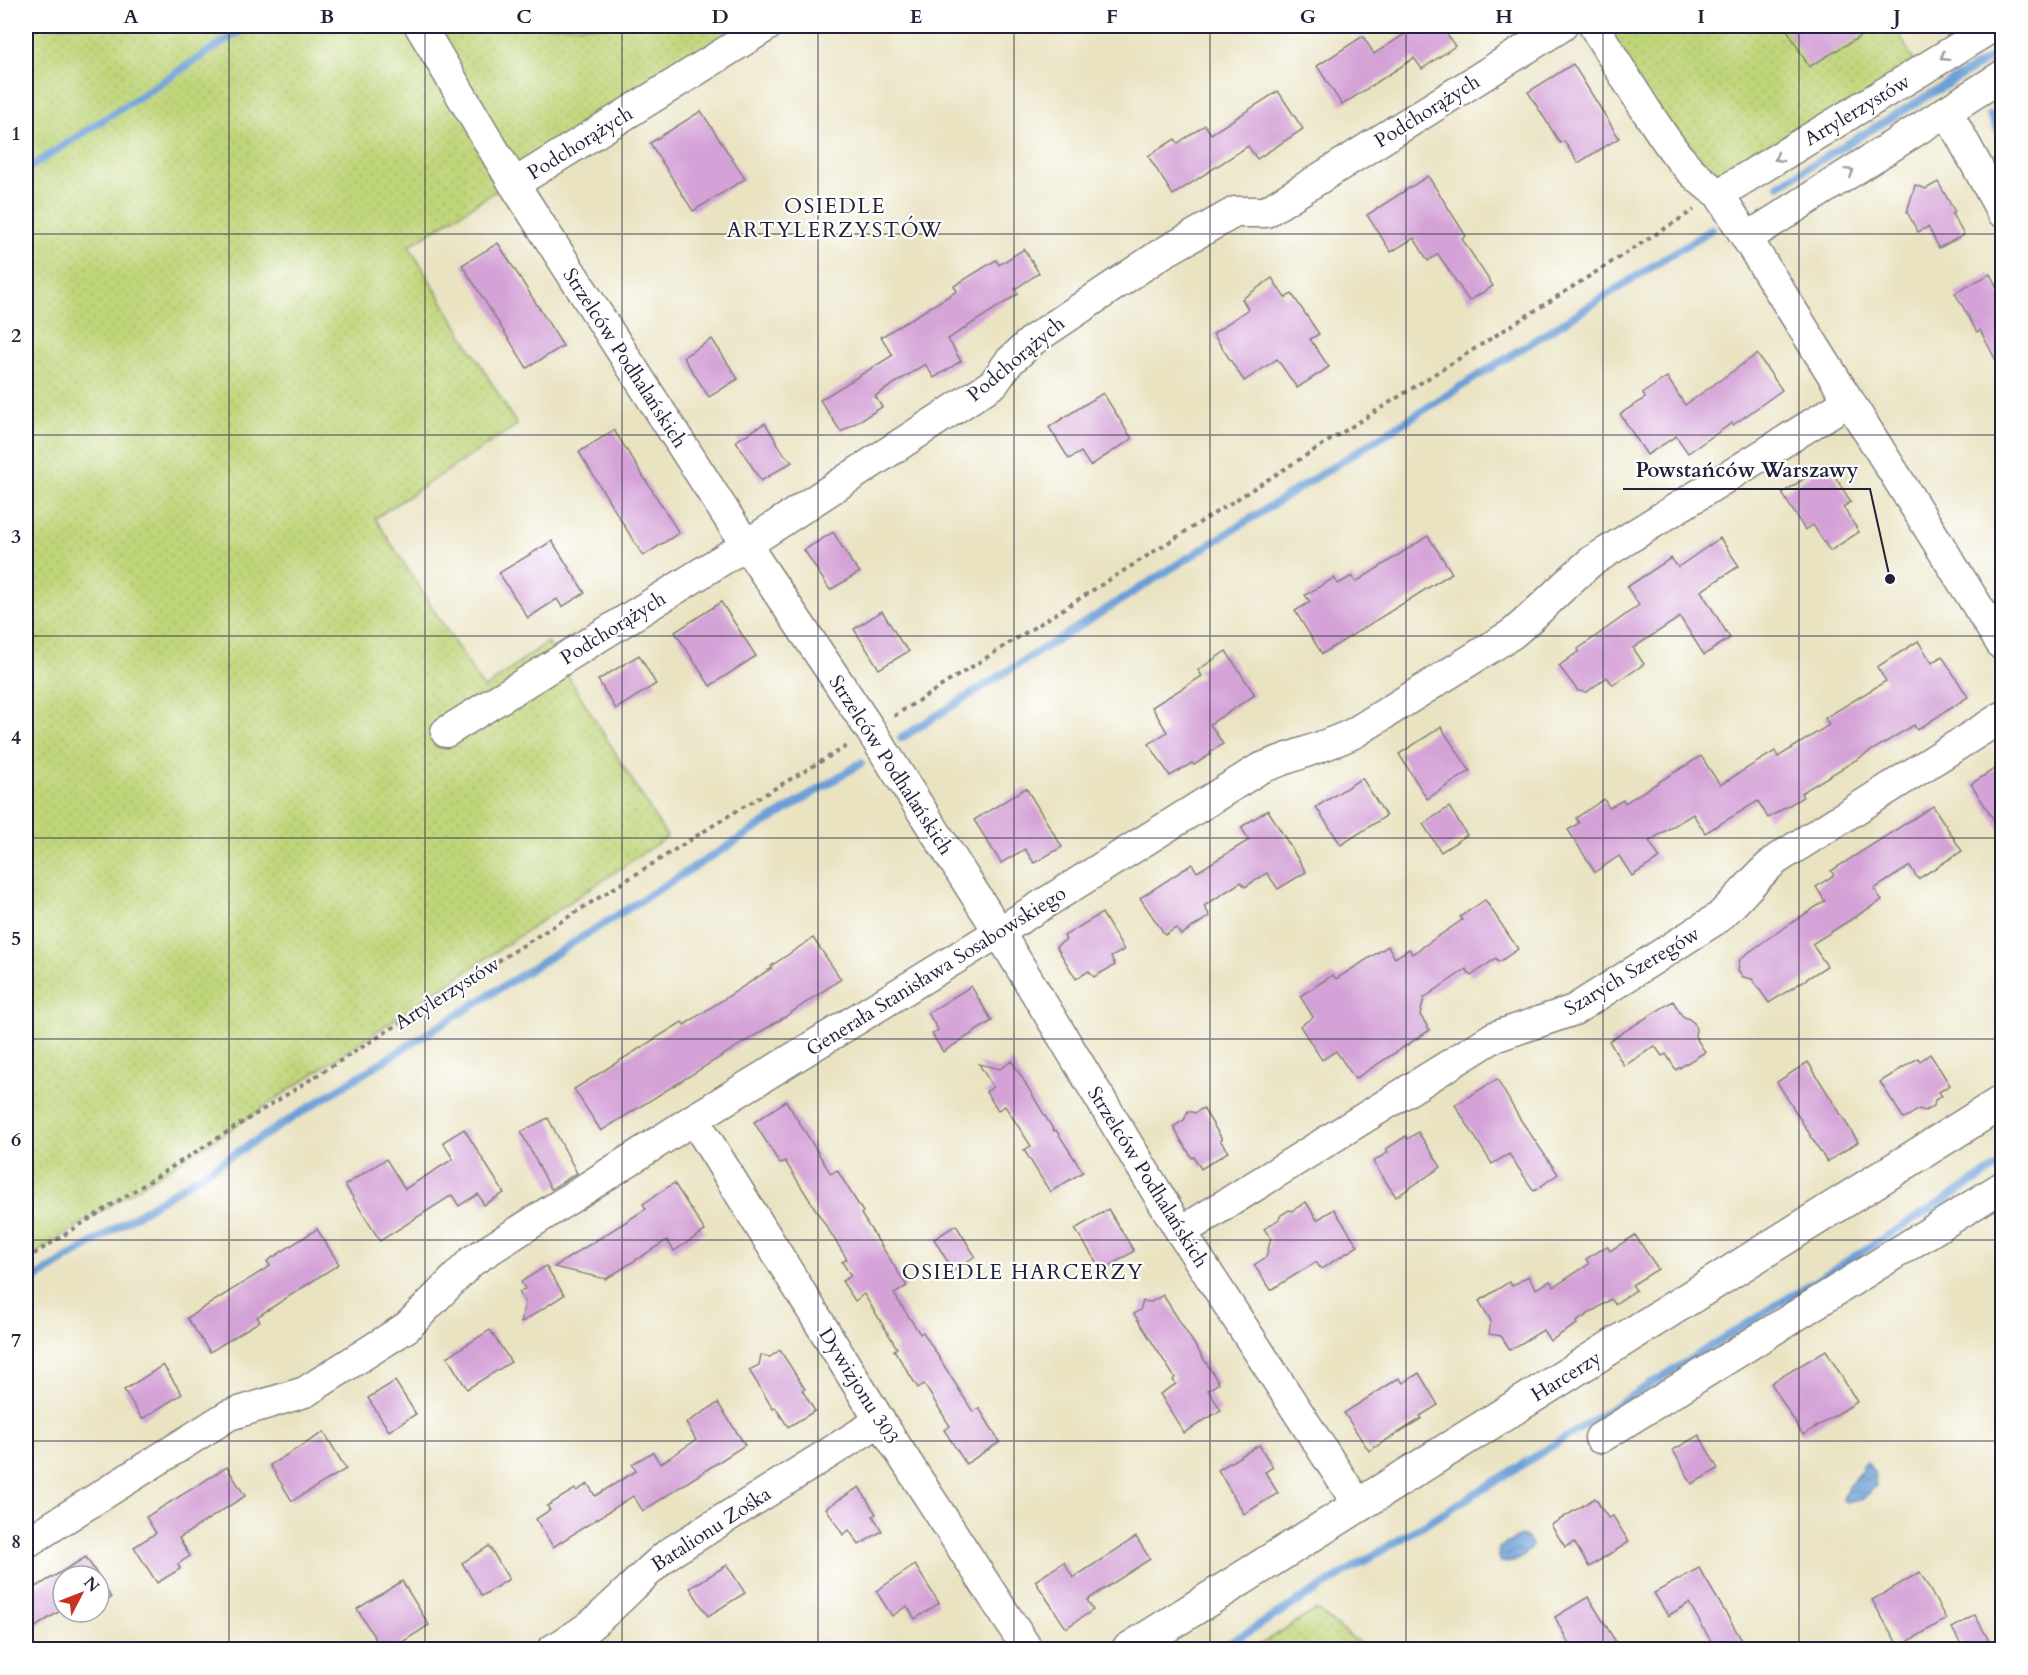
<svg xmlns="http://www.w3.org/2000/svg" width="2028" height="1675" font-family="Cardo,serif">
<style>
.green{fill:url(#green-dots);stroke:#707c5a;stroke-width:1.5}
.water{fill:url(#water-waves);stroke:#466089;stroke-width:1.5}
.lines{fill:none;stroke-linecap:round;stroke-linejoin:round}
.stream{stroke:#6b9fd7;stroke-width:8}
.building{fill:#d4a2d7}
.street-casing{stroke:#86827e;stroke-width:33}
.secondary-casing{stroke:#86827e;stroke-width:36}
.path{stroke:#86827e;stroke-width:4;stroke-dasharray:4.5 4.5;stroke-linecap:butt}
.street{stroke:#fff;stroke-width:30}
.secondary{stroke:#fff;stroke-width:33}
.oneway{stroke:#9c9ca7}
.grid{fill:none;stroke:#22223b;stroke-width:1.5;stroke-opacity:0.55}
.labels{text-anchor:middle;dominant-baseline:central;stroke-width:4.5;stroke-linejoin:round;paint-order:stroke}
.street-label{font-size:20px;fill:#22223b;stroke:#fff}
.neighbourhood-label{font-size:21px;letter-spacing:1.5px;fill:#22223b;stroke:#fff}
.leader{fill:none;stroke:#22223b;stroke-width:2}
.callout-dot{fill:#22223b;stroke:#fff;stroke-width:2}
.callout-label{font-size:21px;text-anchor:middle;font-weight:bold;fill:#22223b;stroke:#fff;stroke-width:4.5;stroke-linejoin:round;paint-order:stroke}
.neatline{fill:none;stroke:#22223b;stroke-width:2}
.grid-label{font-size:20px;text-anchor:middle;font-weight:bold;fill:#22223b}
</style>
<defs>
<pattern id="green-dots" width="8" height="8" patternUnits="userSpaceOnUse" patternTransform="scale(1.5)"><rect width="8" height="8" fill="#bfd579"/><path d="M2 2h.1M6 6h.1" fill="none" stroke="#a4b76a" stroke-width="1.8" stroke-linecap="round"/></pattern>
<pattern id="water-waves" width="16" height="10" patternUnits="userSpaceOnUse" patternTransform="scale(1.5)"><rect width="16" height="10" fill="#6b9fd7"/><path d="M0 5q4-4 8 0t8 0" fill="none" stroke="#5881b0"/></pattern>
</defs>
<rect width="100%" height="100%" fill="#fff"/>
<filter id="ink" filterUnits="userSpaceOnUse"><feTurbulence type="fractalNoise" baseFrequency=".0167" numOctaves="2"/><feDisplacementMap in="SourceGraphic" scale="12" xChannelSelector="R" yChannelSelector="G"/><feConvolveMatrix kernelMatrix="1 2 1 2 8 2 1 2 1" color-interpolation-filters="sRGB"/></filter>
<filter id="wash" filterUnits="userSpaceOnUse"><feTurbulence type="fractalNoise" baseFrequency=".008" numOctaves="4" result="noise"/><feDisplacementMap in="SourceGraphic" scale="24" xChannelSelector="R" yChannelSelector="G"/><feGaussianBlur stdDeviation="1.35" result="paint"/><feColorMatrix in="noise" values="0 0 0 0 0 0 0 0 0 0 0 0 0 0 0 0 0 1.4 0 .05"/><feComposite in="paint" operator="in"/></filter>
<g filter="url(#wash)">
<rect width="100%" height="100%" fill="#eae3c2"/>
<g class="green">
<path d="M26,26H757L409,246L517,425L375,518L484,689L547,642L667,837L231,1129L26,1259Z"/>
<path d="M1607,26H1895L1918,69L1697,187Z"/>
<path d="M1316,1610L1367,1649H1253Z"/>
</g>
<g class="water">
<path d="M1867,1462L1874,1472L1876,1485L1864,1499L1846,1503L1843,1499C1845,1493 1856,1474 1862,1471V1465Z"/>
<path d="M1525,1536L1531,1542L1532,1546C1526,1557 1514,1565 1501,1562L1498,1555L1499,1548L1518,1537Z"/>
</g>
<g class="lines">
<g class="stream">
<path d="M1939,26L1944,35"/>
<path d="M1990,115L2002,138"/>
<path d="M26,170L248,26"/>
<path d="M1779,185L2002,51"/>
<path d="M901,738L1712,229"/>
<path d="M26,1284L861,763"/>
<path d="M1218,1650L1504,1476L2002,1164"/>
</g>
</g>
<g id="blocks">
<g class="building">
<path d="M1417,26H1441L1455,46L1422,69L1414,58L1342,105L1317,66L1363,36L1374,54Z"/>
<path d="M1785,26H1878L1809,67Z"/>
<path d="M1573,64L1619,138L1578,163L1564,141L1560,143L1528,92Z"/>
<path d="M1278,91L1303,129L1257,159L1248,146L1173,195L1148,156L1175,139L1178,143L1205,125L1211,134Z"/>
<path d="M701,111L745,179L693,211L650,143Z"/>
<path d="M1428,176L1466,236L1462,239L1493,286L1469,301L1438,254L1428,261L1414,238L1391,252L1367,215Z"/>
<path d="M1938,182L1955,212L1952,214L1964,235L1939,248L1928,227L1918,232L1907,212L1915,185L1926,189Z"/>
<path d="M498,243L563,346L527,368L462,265Z"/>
<path d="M1024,249L1039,273L1015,289L1018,294L948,339L961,361L934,378L925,364L875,396L882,407L841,432L820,400L893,355L881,337L957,291L954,286L996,260L999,265Z"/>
<path d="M1990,274L2002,298V372L1980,330L1977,332L1955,293Z"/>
<path d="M1272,278L1285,298L1292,294L1319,334L1310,339L1329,367L1297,388L1277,359L1244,381L1213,334L1248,309L1242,299Z"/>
<path d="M712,339L738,379L709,397L683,357Z"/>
<path d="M1757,354L1782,390L1733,425L1732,423L1688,453L1676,436L1647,455L1620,414L1645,398L1643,393L1667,377L1685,405Z"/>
<path d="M1103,393L1132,439L1090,466L1081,452L1069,459L1049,427Z"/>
<path d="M765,423L784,454L792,462L761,481L736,441Z"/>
<path d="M614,430L679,533L643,556L579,452Z"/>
<path d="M1827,464L1851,502L1843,507L1859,532L1830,551L1813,525L1805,530L1782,493Z"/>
<path d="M833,532L852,563L860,572L830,590L804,550Z"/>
<path d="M1428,536L1452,573L1322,654L1295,611L1310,602L1305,595L1334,578L1338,584L1352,576L1356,582Z"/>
<path d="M1720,538L1739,566L1701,591L1730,638L1704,655L1680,617L1633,648L1644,664L1613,685L1607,677L1587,692L1578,691L1559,666L1579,651L1578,649L1639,605L1627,587L1671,558L1678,567Z"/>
<path d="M552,541L585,593L562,607L557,599L528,618L499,573Z"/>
<path d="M721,602L756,656L710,686L675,632Z"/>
<path d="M882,611L901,642L909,651L879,669L854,629Z"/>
<path d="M1918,641L1932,663L1942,656L1968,697L1917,730L1914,725L1801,793L1803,797L1768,818L1758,801L1705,833L1693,814L1649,841L1660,858L1632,876L1619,856L1595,872L1568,830L1579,823L1576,818L1604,799L1609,808L1623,800L1625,803L1701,756L1720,785L1775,751L1778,757L1829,725L1825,718L1886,681L1877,667Z"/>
<path d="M1226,651L1255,695L1210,724L1223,744L1210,752L1211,754L1194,765L1192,763L1170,776L1149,744L1167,732L1152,707L1202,676L1198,670Z"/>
<path d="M639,655L656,684L616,709L598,680Z"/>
<path d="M1441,727L1470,771L1427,799L1399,754Z"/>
<path d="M2002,764V833L1971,784Z"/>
<path d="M1362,778L1386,816L1341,845L1316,807Z"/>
<path d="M1026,788L1062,847L1034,863L1025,849L1001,863L974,820Z"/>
<path d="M1933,806L1962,851L1918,879L1910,866L1874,889L1882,900L1812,944L1827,966L1769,1003L1752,979L1743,977L1738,970L1740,959L1770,937L1825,901L1816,887L1834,875L1831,871Z"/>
<path d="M1449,807L1467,835L1441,852L1423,824Z"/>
<path d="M1268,810L1306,872L1278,889L1267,873L1245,887L1241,882L1204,906L1210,916L1181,935L1176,928L1165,935L1140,898L1192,864L1197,872L1249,840L1241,827Z"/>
<path d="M1485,900L1518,949L1499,962L1496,958L1471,976L1466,969L1424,998L1420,1015L1430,1030L1355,1079L1336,1051L1322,1060L1300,1026L1313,1017L1300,996L1333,975L1336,979L1388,946L1395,958L1409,949L1412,954L1462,920L1460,917Z"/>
<path d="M1102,913L1124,950L1111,957L1115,965L1094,977L1089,971L1076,979L1056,946L1066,940L1064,936Z"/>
<path d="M813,938L841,979L783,1018L601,1131L574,1089L682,1022L684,1025L772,968L771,966Z"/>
<path d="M971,986L992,1021L943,1052L932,1034L938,1030L928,1013Z"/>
<path d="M1673,1001L1682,1016L1689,1019L1694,1023L1696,1029L1695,1036L1705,1052L1676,1070L1666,1054L1662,1056L1655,1046L1624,1066L1609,1041Z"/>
<path d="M1930,1054L1950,1085L1939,1092L1942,1096L1935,1100L1934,1106L1925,1111L1919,1109L1904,1119L1880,1082L1918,1058L1920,1061Z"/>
<path d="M1012,1061L1054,1131L1056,1130L1083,1172L1050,1192L1024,1150L1031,1146L1005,1106L998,1110L986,1092L993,1087L979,1064L1000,1069Z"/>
<path d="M1808,1062L1858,1142L1827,1162L1777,1082Z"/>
<path d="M1497,1079L1520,1119L1558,1174L1534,1191L1509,1154L1492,1164L1455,1105Z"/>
<path d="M786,1101L831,1174L837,1170L863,1212L861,1214L907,1286L894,1294L920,1334L923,1332L973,1412L979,1408L1000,1442L966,1464L944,1430L950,1426L924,1384L918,1388L894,1350L897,1348L864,1294L855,1301L842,1281L851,1276L842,1262L847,1259L785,1161L780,1164L754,1122Z"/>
<path d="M1203,1108L1222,1139L1220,1140L1228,1152L1201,1169L1194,1157L1192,1158L1173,1127L1184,1120L1188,1111L1195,1113Z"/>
<path d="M548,1118L577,1173L551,1189L521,1132Z"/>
<path d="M464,1129L504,1193L484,1205L478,1194L459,1206L452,1195L380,1241L345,1185L386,1159L405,1189L453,1159L443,1142Z"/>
<path d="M1418,1132L1441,1167L1396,1197L1373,1162L1388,1152L1386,1149L1406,1136L1408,1139Z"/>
<path d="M674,1183L705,1231L674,1251L667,1240L606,1279L554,1267L646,1209L643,1204Z"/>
<path d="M1306,1202L1317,1220L1334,1209L1358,1246L1321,1269L1316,1262L1271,1290L1254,1265L1266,1257L1271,1238L1264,1229L1279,1219L1281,1215L1289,1210L1292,1211Z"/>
<path d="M1108,1209L1134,1251L1102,1271L1075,1229Z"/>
<path d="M956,1225L975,1256L953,1271L934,1239Z"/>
<path d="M317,1229L339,1264L257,1317L260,1321L210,1352L187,1318L270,1266L267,1261Z"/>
<path d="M1635,1235L1658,1269L1632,1285L1636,1290L1615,1304L1611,1299L1576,1322L1577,1324L1550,1341L1543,1330L1510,1350L1501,1336L1489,1334L1491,1321L1479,1301L1509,1282L1512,1286L1528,1276L1536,1289L1550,1281L1554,1287L1589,1264L1586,1259L1607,1246L1610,1251Z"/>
<path d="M546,1266L564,1295L521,1323L525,1302L519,1292L525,1289L521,1282Z"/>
<path d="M1163,1295L1219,1383L1208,1390L1221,1410L1184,1433L1160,1394L1176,1384L1173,1380L1175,1378L1134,1314L1140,1310L1143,1301L1151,1302Z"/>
<path d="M490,1330L511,1362L467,1389L447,1357Z"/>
<path d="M780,1350L805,1389L802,1390L815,1411L788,1427L775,1407L773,1409L749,1370L759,1365L761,1355L770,1357Z"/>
<path d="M1826,1350L1857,1402L1803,1435L1771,1383Z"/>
<path d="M163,1365L182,1394L142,1419L124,1390Z"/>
<path d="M1419,1373L1438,1405L1420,1416L1422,1418L1369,1451L1344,1413L1399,1378L1403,1383Z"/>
<path d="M395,1381L416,1414L389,1431L368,1398Z"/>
<path d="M718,1403L745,1445L643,1511L633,1496L553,1547L536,1519L550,1510L547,1506L575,1489L576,1491L588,1484L595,1496L636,1471L632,1464L653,1452L660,1464L696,1440L686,1423Z"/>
<path d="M324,1432L346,1469L292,1501L270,1465Z"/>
<path d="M1699,1435L1718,1469L1692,1484L1673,1450Z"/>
<path d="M1259,1445L1273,1467L1265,1472L1278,1493L1244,1514L1218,1470Z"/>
<path d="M227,1467L245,1496L179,1538L190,1556L178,1564L180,1569L157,1583L134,1547L156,1533L146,1517Z"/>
<path d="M859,1487L876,1514L873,1516L882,1531L859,1545L849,1530L843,1535L826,1508Z"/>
<path d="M1595,1498L1608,1518L1613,1516L1629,1542L1589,1567L1574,1542L1565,1547L1551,1525Z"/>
<path d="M1136,1537L1150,1559L1087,1600L1093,1610L1066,1628L1035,1581L1064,1562L1073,1578Z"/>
<path d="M489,1546L509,1579L482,1596L462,1563Z"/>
<path d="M86,1557L98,1576H63V1609L26,1633V1593Z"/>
<path d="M727,1565L745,1593L708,1616L690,1588Z"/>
<path d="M915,1565L939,1603L915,1619L907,1606L892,1616L876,1591Z"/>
<path d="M1699,1568L1743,1642L1730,1650H1716L1689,1603L1668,1616L1654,1593Z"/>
<path d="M1920,1572L1946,1619L1899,1647L1872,1600Z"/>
<path d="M99,1578L111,1598L99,1605Z"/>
<path d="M402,1581L429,1625L390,1650H382L357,1609Z"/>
<path d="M1588,1597L1616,1642L1603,1650H1572L1555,1617Z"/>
<path d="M1975,1615L1994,1650H1964L1952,1628Z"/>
</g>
</g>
</g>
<g filter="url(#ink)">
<use href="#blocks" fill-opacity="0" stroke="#86827e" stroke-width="1.5"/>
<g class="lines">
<defs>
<g id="street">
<path d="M420,26L514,184L746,545L871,731L999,932L1181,1232L1359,1506"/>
<path d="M1594,26C1612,56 1630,86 1650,116C1670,147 1688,174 1719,194L2002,645"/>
<path d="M1947,111L2002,212"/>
<path d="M514,184L767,26"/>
<path d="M1719,194L1994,26"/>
<path d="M1747,238L2002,76"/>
<path d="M446,732L746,545L994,383L1009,362L1033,340L1161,254L1235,212H1266L1562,26"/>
<path d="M694,1119L880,1421L1028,1650"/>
<path d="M1181,1232L1494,1037L1574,1010L1718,918C1739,899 1755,877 1777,859L2002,717"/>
<path d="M1600,1438L2002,1187"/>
<path d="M26,1543L229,1415L305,1392L407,1327L472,1261L694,1119L999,932L1259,769C1290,756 1323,748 1354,733L1512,634C1540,611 1564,584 1592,561L1849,401"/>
<path d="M552,1650C569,1640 585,1631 599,1618C623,1597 644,1574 668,1554L880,1421"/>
</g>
<path id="secondary" d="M1128,1650L2002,1102"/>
</defs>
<use href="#street" class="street-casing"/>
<use href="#secondary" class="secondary-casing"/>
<g class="path">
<path d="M894,716L1694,210"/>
<path d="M26,1259L733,813L847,746"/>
</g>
<use href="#street" class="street"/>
<use href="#secondary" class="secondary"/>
</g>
<defs><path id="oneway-chevron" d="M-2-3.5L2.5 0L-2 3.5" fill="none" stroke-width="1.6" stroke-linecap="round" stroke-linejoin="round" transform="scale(1.5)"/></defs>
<g class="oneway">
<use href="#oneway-chevron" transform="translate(1944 57) rotate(148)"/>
<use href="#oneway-chevron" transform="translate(1778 158) rotate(149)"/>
<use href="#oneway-chevron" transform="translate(1850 172) rotate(-32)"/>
</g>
</g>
<path class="grid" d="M229,26V1650M425,26V1650M622,26V1650M818,26V1650M1014,26V1650M1210,26V1650M1406,26V1650M1603,26V1650M1799,26V1650M26,234H2002M26,435H2002M26,636H2002M26,838H2002M26,1039H2002M26,1240H2002M26,1441H2002"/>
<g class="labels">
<g class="street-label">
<text transform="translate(1857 110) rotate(-31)">Artylerzystów</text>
<text transform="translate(1427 111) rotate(-32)">Podchorążych</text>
<text transform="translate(580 143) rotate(-32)">Podchorążych</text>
<text transform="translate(625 358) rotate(57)">Strzelców Podhalańskich</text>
<text transform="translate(1016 359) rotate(-40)">Podchorążych</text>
<text transform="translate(613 628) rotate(-32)">Podchorążych</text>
<text transform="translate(891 765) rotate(57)">Strzelców Podhalańskich</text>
<text transform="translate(936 971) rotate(-32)">Generała Stanisława Sosabowskiego</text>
<text transform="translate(1632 971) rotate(-31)">Szarych Szeregów</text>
<text transform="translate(447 993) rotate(-32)">Artylerzystów</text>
<text transform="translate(1148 1177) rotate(58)">Strzelców Podhalańskich</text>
<text transform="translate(1566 1376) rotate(-32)">Harcerzy</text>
<text transform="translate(859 1386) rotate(58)">Dywizjonu 303</text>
<text transform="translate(711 1529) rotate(-33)">Batalionu Zośka</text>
</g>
<g class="neighbourhood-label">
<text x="835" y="206">OSIEDLE<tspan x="835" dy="24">ARTYLERZYSTÓW</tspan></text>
<text x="1023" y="1272">OSIEDLE HARCERZY</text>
</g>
</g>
<path class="leader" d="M1890 579L1870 489H1623"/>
<circle class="callout-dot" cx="1890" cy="579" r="6"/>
<g class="callout-label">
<text x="1747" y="477">Powstańców Warszawy</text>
</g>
<rect width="2028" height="1675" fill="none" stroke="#fff" stroke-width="66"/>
<g transform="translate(81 1594) rotate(48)"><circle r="28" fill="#ffffff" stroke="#a7a7b1" stroke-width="1.5"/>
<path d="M0-4.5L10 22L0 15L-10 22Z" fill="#c8321e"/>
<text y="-9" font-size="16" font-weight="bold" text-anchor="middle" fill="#22223b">N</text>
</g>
<rect x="33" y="33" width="1962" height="1609" class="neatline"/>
<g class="grid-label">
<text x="131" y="23">A</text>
<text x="327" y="23">B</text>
<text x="524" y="23">C</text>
<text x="720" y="23">D</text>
<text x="916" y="23">E</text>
<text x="1112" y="23">F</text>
<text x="1308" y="23">G</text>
<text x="1504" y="23">H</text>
<text x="1701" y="23">I</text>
<text x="1897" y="23">J</text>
<text x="16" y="140">1</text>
<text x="16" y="342">2</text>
<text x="16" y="543">3</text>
<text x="16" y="744">4</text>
<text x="16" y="945">5</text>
<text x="16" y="1146">6</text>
<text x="16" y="1347">7</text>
<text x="16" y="1548">8</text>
</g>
</svg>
